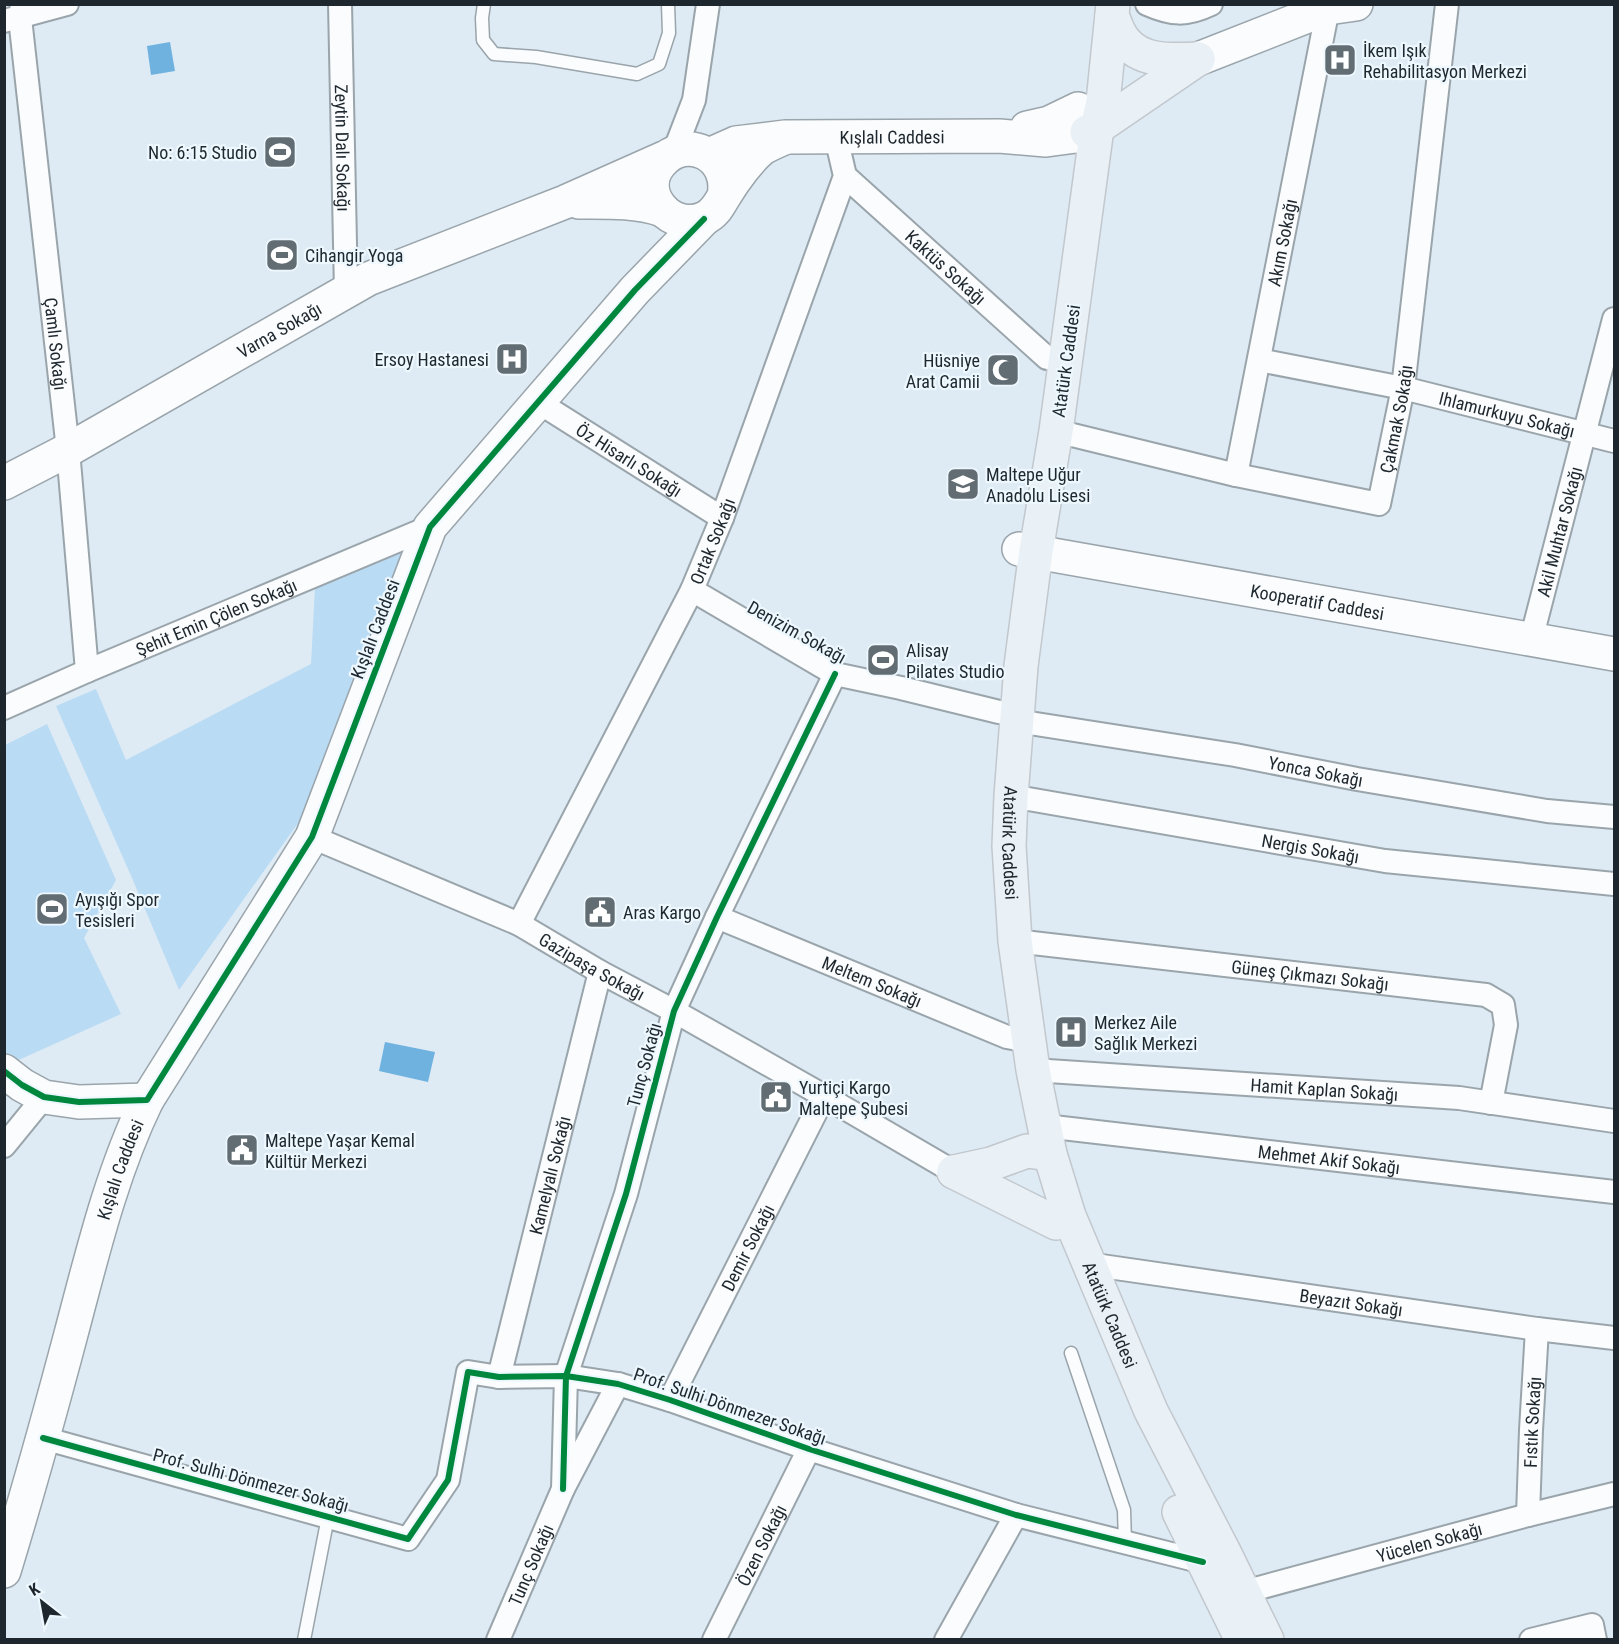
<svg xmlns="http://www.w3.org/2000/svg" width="1619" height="1644" font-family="'Roboto Condensed',sans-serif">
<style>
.green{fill:#badbf4}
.water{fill:#6fb2df}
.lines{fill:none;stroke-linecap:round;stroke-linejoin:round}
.lane-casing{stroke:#9aa4ab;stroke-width:15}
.street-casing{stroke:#9aa4ab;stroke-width:26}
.secondary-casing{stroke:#9aa4ab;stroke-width:36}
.primary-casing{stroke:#c2c8cd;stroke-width:36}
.lane{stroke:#fafcfd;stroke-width:12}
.street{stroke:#fafcfd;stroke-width:22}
.secondary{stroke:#fafcfd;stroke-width:33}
.primary{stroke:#e9f0f6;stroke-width:33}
.cycleway-casing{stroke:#edf7fe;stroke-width:10}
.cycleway{stroke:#00873e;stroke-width:6}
.labels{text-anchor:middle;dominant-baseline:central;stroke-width:4.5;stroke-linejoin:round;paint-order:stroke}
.poi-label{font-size:18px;fill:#1e272e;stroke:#edf7fe;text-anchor:start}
.street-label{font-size:18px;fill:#1e272e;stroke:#edf7fe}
</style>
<rect width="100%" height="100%" fill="#deebf4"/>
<g class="green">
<path d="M410,544L301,819L179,990L132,878L56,706L96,689L126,760L311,664L315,587Z"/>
<path d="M47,724L116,880L84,938L121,1014L12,1063L5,1055V745Z"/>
</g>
<g class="water">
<path d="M170,42L175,71L151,75L147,46Z"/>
<path d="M385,1042L435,1052L428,1082L379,1071Z"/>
</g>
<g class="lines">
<defs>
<g id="lane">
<path d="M484,4L482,18L483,40L494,54L536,57L637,74L659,64L669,33L668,4"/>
<path d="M1071,1353L1124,1510L1125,1542"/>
<path d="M304,1640L328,1517"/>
</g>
<g id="street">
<path id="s1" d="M22,4L20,18L68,450L87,671"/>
<path id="s2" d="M340,4L346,291"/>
<path d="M1147,4C1172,15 1186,16 1211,4"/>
<path d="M4,21L67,4"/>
<path d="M674,152L694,100L708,4"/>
<path id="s3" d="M845,176L1047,358"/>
<path id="s4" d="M1259,360L1403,388L1614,441"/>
<path id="s5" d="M538,402L722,518"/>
<path id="s6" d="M1056,431L1236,475L1379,504L1403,388L1447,4"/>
<path id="s7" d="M1236,475L1328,8L1326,4"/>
<path d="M692,590L835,674L901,688L999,712"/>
<path id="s8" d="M1531,640L1614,319"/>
<path id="s9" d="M4,708L87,671L430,527"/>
<path id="s10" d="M1017,721L1235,755L1357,779L1547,811L1614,817"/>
<path id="s11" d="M1011,796L1385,861L1614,884"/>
<path id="s12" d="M312,837L519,924L600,972L674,1011L824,1096L954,1172"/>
<path id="s13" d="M717,917L1007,1037L1028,1041"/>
<path id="s14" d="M519,924L692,590L722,518L845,176L836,137"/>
<path id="s15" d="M1015,941L1486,995L1503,1005L1506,1025L1491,1103"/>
<path id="s16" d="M1033,1070L1459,1098L1614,1121"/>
<path id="s17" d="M1045,1126L1614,1192"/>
<path d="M4,1146L44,1097"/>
<path id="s18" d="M1088,1264L1537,1329L1614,1338"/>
<path id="s19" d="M499,1377L600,972"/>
<path id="s20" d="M670,1400L824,1096"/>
<path d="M43,1438L408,1539L448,1480L468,1372L499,1377L566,1376L618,1384L670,1400L809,1449L1016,1515L1203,1562"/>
<path d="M563,1489L566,1376L626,1194L674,1011L717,917L835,674"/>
<path id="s21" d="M1528,1515L1531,1430L1537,1329"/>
<path id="s22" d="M1244,1592L1528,1515L1614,1494"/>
<path id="s23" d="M498,1640L563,1489L618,1384"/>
<path id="s24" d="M714,1640L809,1449"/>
<path d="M946,1640L1016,1515"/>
<path d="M1531,1640L1592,1625L1595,1640"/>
</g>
<g id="secondary">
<path d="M1198,59L1328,8L1356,4"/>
<path d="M1027,128L1049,123L1078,109"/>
<path id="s25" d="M709,155L736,143L785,137L999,136L1046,140L1076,136"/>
<path d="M724,196C732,156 686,132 660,164C636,193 672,234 705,218C716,213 719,204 725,195C734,180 750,158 763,148C770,144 777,141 784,138"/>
<path d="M579,202C608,202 635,201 663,210"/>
<path id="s26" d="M4,483L68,450L368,279L565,202L664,158"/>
<path id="s27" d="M1019,549L1614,654"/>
<path d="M4,1071L22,1085L44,1097L79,1102L147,1100"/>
<path id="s28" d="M4,1571C28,1492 50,1413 71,1334C92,1255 111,1174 147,1100L312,837L430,527L635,290L704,219"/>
</g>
<g id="primary">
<path id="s29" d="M1113,4L1103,102L1097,128L1056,431L1036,551L1021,666L1011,796L1009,846L1015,941L1033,1070L1050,1154L1069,1216L1151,1411L1224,1552L1267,1640"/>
<path d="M1112,15C1115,23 1118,33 1124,40C1141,63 1173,60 1198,59"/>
<path d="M1087,132L1097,128L1198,59"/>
<path d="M954,1172L1056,1223"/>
<path d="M954,1172L991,1164L1027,1151L1050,1154"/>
<path d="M1179,1512L1242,1640"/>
</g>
</defs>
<use href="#lane" class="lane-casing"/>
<use href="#street" class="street-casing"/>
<use href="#secondary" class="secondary-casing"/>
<use href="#primary" class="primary-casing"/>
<use href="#lane" class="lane"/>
<use href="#street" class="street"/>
<use href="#secondary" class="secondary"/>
<use href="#primary" class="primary"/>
<defs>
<g id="cycleway">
<path d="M4,1071L22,1085L44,1097L79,1102L147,1100L312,837L430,527L635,290L704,219"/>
<path d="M43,1438L408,1539L448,1480L468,1372L499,1377L566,1376L618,1384L670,1400L809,1449L1016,1515L1203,1562"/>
<path d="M563,1489L566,1376L626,1194L674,1011L717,917L835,674"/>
</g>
</defs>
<use href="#cycleway" class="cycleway-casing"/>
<use href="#cycleway" class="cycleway"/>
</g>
<defs>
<symbol id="hospital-square" viewBox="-11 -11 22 22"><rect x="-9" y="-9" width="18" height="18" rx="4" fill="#616c73" stroke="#edf7fe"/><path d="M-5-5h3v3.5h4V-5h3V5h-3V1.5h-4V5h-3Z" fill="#fff"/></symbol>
<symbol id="stadium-square" viewBox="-11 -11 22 22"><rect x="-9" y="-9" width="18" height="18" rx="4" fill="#616c73" stroke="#edf7fe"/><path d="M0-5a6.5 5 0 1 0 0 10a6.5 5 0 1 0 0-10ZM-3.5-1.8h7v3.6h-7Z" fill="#fff"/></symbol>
<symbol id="mosque-square" viewBox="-11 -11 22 22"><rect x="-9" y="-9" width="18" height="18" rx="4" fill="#616c73" stroke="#edf7fe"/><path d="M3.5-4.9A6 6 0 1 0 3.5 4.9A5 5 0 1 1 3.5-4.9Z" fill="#fff"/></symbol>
<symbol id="school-square" viewBox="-11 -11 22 22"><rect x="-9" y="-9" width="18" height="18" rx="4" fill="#616c73" stroke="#edf7fe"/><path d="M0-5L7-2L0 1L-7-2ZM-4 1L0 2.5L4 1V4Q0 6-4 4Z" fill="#fff"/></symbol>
<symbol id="civic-square" viewBox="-11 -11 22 22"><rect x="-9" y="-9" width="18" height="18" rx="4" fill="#616c73" stroke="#edf7fe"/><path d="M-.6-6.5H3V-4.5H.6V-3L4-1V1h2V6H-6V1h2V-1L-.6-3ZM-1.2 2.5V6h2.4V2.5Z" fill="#fff"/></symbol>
</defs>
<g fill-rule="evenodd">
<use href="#hospital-square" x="1321" y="41" width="38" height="38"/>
<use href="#stadium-square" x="261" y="133" width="38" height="38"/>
<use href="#stadium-square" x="263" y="236" width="38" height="38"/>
<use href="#hospital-square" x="493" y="340" width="38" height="38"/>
<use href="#mosque-square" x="984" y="351" width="38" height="38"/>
<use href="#school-square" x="944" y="465" width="38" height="38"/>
<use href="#stadium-square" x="864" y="641" width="38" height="38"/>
<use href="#stadium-square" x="33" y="890" width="38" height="38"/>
<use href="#civic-square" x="581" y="893" width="38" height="38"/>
<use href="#hospital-square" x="1052" y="1013" width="38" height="38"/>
<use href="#civic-square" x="757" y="1078" width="38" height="38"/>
<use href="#civic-square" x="223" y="1131" width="38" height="38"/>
</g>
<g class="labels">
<g class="poi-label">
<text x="1363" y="50">İkem Işık<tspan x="1363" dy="21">Rehabilitasyon Merkezi</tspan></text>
<text x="257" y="152" text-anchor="end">No: 6:15 Studio</text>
<text x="305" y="255">Cihangir Yoga</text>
<text x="489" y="359" text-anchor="end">Ersoy Hastanesi</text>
<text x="980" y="360" text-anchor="end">Hüsniye<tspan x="980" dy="21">Arat Camii</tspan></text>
<text x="986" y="474">Maltepe Uğur<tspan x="986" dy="21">Anadolu Lisesi</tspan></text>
<text x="906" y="650">Alisay<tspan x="906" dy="21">Pilates Studio</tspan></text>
<text x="75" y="899">Ayışığı Spor<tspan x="75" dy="21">Tesisleri</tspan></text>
<text x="623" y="912">Aras Kargo</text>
<text x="1094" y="1022">Merkez Aile<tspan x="1094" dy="21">Sağlık Merkezi</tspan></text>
<text x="799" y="1087">Yurtiçi Kargo<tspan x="799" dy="21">Maltepe Şubesi</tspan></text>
<text x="265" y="1140">Maltepe Yaşar Kemal<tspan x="265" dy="21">Kültür Merkezi</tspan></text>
</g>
<g class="street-label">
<text stroke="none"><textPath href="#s25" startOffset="186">Kışlalı Caddesi</textPath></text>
<text stroke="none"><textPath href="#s2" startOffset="144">Zeytin Dalı Sokağı</textPath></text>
<text stroke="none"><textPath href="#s7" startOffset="237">Akım Sokağı</textPath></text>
<text stroke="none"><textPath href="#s3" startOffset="136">Kaktüs Sokağı</textPath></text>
<text stroke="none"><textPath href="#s26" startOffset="315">Varna Sokağı</textPath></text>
<text stroke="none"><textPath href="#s1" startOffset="342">Çamlı Sokağı</textPath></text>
<text transform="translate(1066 361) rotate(-82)">Atatürk Caddesi</text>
<text stroke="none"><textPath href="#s4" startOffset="254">Ihlamurkuyu Sokağı</textPath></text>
<text stroke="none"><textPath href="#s6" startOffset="418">Çakmak Sokağı</textPath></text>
<text stroke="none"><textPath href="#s5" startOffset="108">Öz Hisarlı Sokağı</textPath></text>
<text stroke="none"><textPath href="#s8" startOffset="112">Akil Muhtar Sokağı</textPath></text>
<text stroke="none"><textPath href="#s14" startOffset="429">Ortak Sokağı</textPath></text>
<text stroke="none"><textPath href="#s27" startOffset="303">Kooperatif Caddesi</textPath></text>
<text stroke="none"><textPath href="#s9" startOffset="231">Şehit Emin Çölen Sokağı</textPath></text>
<text transform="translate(375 629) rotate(-69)">Kışlalı Caddesi</text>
<text transform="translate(797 632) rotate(29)">Denizim Sokağı</text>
<text stroke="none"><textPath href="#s10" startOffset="303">Yonca Sokağı</textPath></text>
<text stroke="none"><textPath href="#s29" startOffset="846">Atatürk Caddesi</textPath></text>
<text stroke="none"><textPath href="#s11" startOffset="304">Nergis Sokağı</textPath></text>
<text stroke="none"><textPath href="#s12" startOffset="309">Gazipaşa Sokağı</textPath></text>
<text stroke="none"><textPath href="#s15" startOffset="297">Güneş Çıkmazı Sokağı</textPath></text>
<text stroke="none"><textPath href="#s13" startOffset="168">Meltem Sokağı</textPath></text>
<text transform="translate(644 1065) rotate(-75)">Tunç Sokağı</text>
<text stroke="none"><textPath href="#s16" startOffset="292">Hamit Kaplan Sokağı</textPath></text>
<text stroke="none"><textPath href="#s17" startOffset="286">Mehmet Akif Sokağı</textPath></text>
<text stroke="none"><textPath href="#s28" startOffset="418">Kışlalı Caddesi</textPath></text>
<text stroke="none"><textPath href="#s19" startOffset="208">Kamelyalı Sokağı</textPath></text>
<text stroke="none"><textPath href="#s20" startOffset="171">Demir Sokağı</textPath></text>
<text stroke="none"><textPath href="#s18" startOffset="266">Beyazıt Sokağı</textPath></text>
<text stroke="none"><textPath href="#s29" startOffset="1332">Atatürk Caddesi</textPath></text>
<text transform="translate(730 1406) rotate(19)">Prof. Sulhi Dönmezer Sokağı</text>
<text stroke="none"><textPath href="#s21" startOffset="93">Fıstık Sokağı</textPath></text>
<text transform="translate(251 1480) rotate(15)">Prof. Sulhi Dönmezer Sokağı</text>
<text stroke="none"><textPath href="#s22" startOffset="192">Yücelen Sokağı</textPath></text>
<text stroke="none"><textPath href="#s24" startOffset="106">Özen Sokağı</textPath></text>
<text stroke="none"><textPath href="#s23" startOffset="82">Tunç Sokağı</textPath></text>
</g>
</g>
<rect width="1619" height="1644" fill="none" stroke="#1e272e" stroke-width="12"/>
<g transform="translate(42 1602) rotate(329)" stroke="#edf7fe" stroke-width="4.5" paint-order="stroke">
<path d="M0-4.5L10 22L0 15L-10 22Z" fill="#1e272e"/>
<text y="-9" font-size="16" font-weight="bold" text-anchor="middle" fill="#1e272e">K</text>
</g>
</svg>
